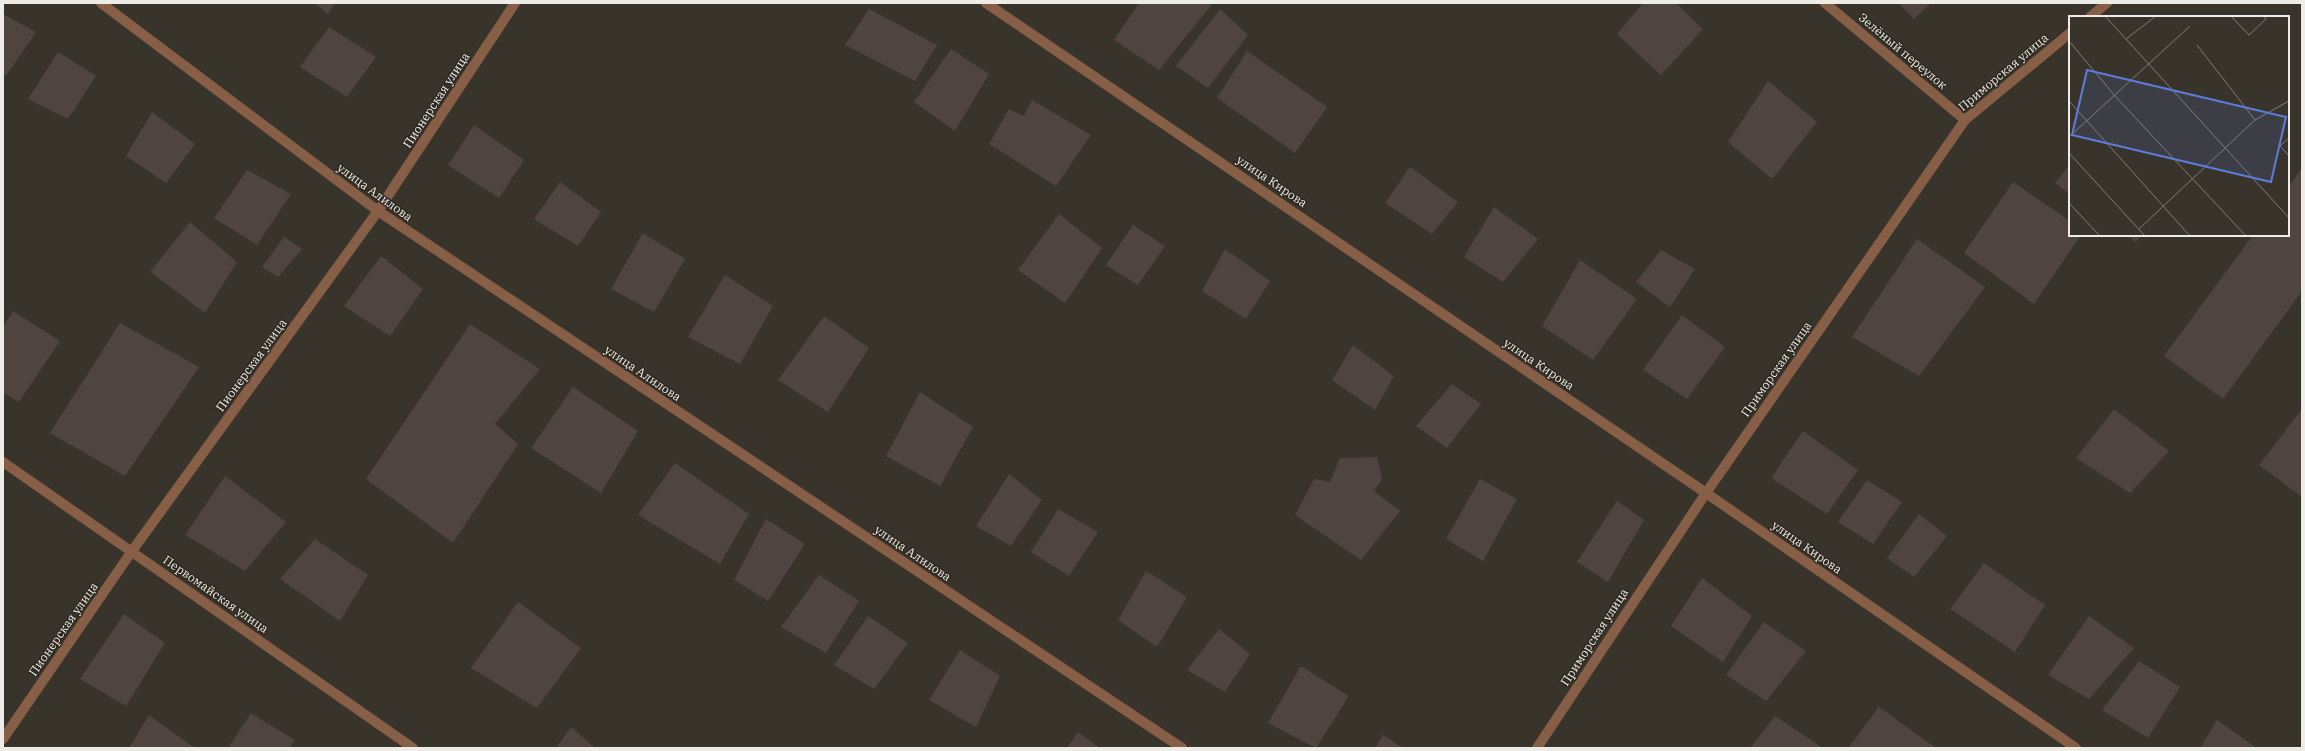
<svg xmlns="http://www.w3.org/2000/svg" width="2305" height="751" font-family="'IBM Plex Serif',serif">
<style>
.building{fill:#4f4440}
.lines{fill:none;stroke-linecap:round;stroke-linejoin:round}
.street{stroke:#875f47;stroke-width:10}
.labels{text-anchor:middle;dominant-baseline:central;stroke-width:3;stroke-linejoin:round;paint-order:stroke}
.street-label{font-size:12px;fill:#eeece6;stroke:#2e2921}
.inset-road{fill:none;stroke:#817d76;stroke-width:1}
.view{fill:#5c7ddc;fill-opacity:0.15;stroke:#5c7ddc;stroke-width:2}
.inset-edge{fill:none;stroke:#eeece6;stroke-width:2}
</style>
<rect width="100%" height="100%" fill="#38332b"/>
<g class="building">
<path d="M314,3H335L328,14Z"/>
<path d="M1139,3H1213L1159,70L1114,40Z"/>
<path d="M1643,3H1676L1703,29L1661,75L1617,34Z"/>
<path d="M1898,3H1931L1914,19Z"/>
<path d="M869,9L937,45L915,81L845,45Z"/>
<path d="M1220,9L1248,35L1208,88L1176,66Z"/>
<path d="M3,14L36,32L6,76L3,74Z"/>
<path d="M329,27L376,57L347,97L300,67Z"/>
<path d="M951,49L989,74L955,131L914,102Z"/>
<path d="M1247,51L1327,107L1295,153L1217,98Z"/>
<path d="M58,52L96,76L68,119L28,99Z"/>
<path d="M1768,81L1817,122L1772,179L1728,142Z"/>
<path d="M1032,100L1091,135L1056,186L989,144L1009,109L1024,116Z"/>
<path d="M152,112L195,144L166,183L126,156Z"/>
<path d="M474,125L524,160L499,198L448,165Z"/>
<path d="M2070,164V194L2055,183Z"/>
<path d="M1410,167L1458,202L1432,234L1385,203Z"/>
<path d="M2302,168V291L2223,399L2164,356L2253,235H2288V187Z"/>
<path d="M247,170L291,194L257,245L214,218Z"/>
<path d="M560,182L601,212L578,246L534,219Z"/>
<path d="M2013,182L2070,221V235H2081L2034,304L1964,253Z"/>
<path d="M1494,207L1538,239L1503,282L1464,257Z"/>
<path d="M1059,214L1102,248L1065,303L1018,270Z"/>
<path d="M190,222L237,262L205,313L150,272Z"/>
<path d="M1133,225L1165,246L1138,285L1106,265Z"/>
<path d="M643,233L685,259L654,312L611,289Z"/>
<path d="M2127,235H2141L2136,242Z"/>
<path d="M284,237L302,249L278,277L262,267Z"/>
<path d="M1917,239L1985,287L1919,376L1852,337Z"/>
<path d="M1225,249L1270,281L1246,319L1202,291Z"/>
<path d="M1661,250L1695,269L1670,307L1636,282Z"/>
<path d="M381,256L423,289L390,336L344,306Z"/>
<path d="M1580,260L1637,299L1593,360L1542,326Z"/>
<path d="M725,275L773,306L740,364L688,337Z"/>
<path d="M13,311L60,341L19,402L3,393V327Z"/>
<path d="M1682,315L1725,347L1687,399L1643,370Z"/>
<path d="M824,316L869,348L828,412L778,380Z"/>
<path d="M120,323L199,367L125,476L50,433Z"/>
<path d="M470,324L540,369L495,424L518,444L453,543L366,479Z"/>
<path d="M1353,345L1394,376L1375,410L1332,380Z"/>
<path d="M1452,384L1481,404L1447,448L1416,426Z"/>
<path d="M573,387L638,431L601,493L531,448Z"/>
<path d="M920,392L973,427L940,486L886,456Z"/>
<path d="M2114,409L2169,451L2130,493L2076,458Z"/>
<path d="M2302,409V497L2259,465Z"/>
<path d="M1803,431L1858,470L1827,514L1771,478Z"/>
<path d="M1377,457L1382,479L1374,491L1400,511L1361,560L1295,515L1314,479L1330,482L1340,458Z"/>
<path d="M675,463L749,514L720,564L638,515Z"/>
<path d="M1009,474L1042,500L1011,546L976,526Z"/>
<path d="M225,476L286,522L245,571L185,535Z"/>
<path d="M1480,479L1517,499L1483,561L1446,539Z"/>
<path d="M1867,480L1902,502L1873,544L1838,522Z"/>
<path d="M1617,501L1644,520L1608,582L1577,562Z"/>
<path d="M1058,509L1098,532L1069,576L1031,552Z"/>
<path d="M1919,514L1947,536L1914,577L1887,558Z"/>
<path d="M766,519L805,544L768,601L734,580Z"/>
<path d="M315,539L368,575L340,621L280,579Z"/>
<path d="M1984,563L2045,605L2015,652L1950,609Z"/>
<path d="M1146,571L1187,597L1157,647L1118,620Z"/>
<path d="M819,575L859,601L826,653L781,627Z"/>
<path d="M1702,578L1752,616L1723,662L1671,626Z"/>
<path d="M518,602L581,648L537,708L471,668Z"/>
<path d="M124,614L165,643L126,706L80,679Z"/>
<path d="M868,616L908,643L874,689L834,665Z"/>
<path d="M2089,616L2134,648L2089,699L2048,675Z"/>
<path d="M1764,622L1806,651L1766,701L1726,675Z"/>
<path d="M1219,629L1250,654L1225,692L1187,670Z"/>
<path d="M960,650L1000,676L976,727L929,700Z"/>
<path d="M2139,661L2180,687L2148,738L2102,710Z"/>
<path d="M1301,666L1349,696L1316,748L1268,723Z"/>
<path d="M1879,707L1936,748H1848Z"/>
<path d="M251,713L295,740L290,748H228Z"/>
<path d="M149,715L195,748H129Z"/>
<path d="M1775,716L1823,748H1750Z"/>
<path d="M2217,720L2257,748H2200Z"/>
<path d="M571,727L595,748H556Z"/>
<path d="M1078,732L1100,748H1067Z"/>
<path d="M1383,735L1403,748H1375Z"/>
</g>
<g class="lines">
<g class="street">
<path d="M101,3L378,211L1182,748"/>
<path d="M986,3L1706,493L2076,748"/>
<path d="M1825,3L1965,120"/>
<path d="M2090,17L2107,3"/>
<path d="M3,462L413,748"/>
<path d="M3,739L132,551L378,211L515,3"/>
<path d="M1537,748L1706,493L1965,120L2070,33"/>
</g>
</g>
<g class="labels">
<g class="street-label">
<text transform="translate(1903 51) rotate(40)">Зелёный переулок</text>
<text transform="translate(2003 72) rotate(-40)">Приморская улица</text>
<text transform="translate(436 100) rotate(-57)">Пионерская улица</text>
<text transform="translate(1272 181) rotate(34)">улица Кирова</text>
<text transform="translate(375 192) rotate(36)">улица Алилова</text>
<text transform="translate(1539 364) rotate(34)">улица Кирова</text>
<text transform="translate(251 365) rotate(-54)">Пионерская улица</text>
<text transform="translate(1776 369) rotate(-55)">Приморская улица</text>
<text transform="translate(643 373) rotate(34)">улица Алилова</text>
<text transform="translate(1807 547) rotate(35)">улица Кирова</text>
<text transform="translate(913 553) rotate(34)">улица Алилова</text>
<text transform="translate(216 594) rotate(35)">Первомайская улица</text>
<text transform="translate(63 629) rotate(-55)">Пионерская улица</text>
<text transform="translate(1594 637) rotate(-57)">Приморская улица</text>
</g>
</g>
<g transform="translate(2069 16)">
<rect width="220" height="220" fill="#38332b"/>
<path class="inset-road" d="M36,0L220,202M162,0L180,19L197,3L195,0M57,23L87,0M0,25L46,80L177,220M128,29L186,104M0,85L121,220M0,121L121,10M220,122L211,130L220,140M0,137L76,220M0,187L31,220M70,213L186,104L220,85"/>
<path class="view" d="M18,54L217,101L202,166L3,119Z"/>
<rect width="220" height="220" class="inset-edge"/>
</g>
<rect width="2305" height="751" fill="none" stroke="#eeece6" stroke-width="8"/>
</svg>
